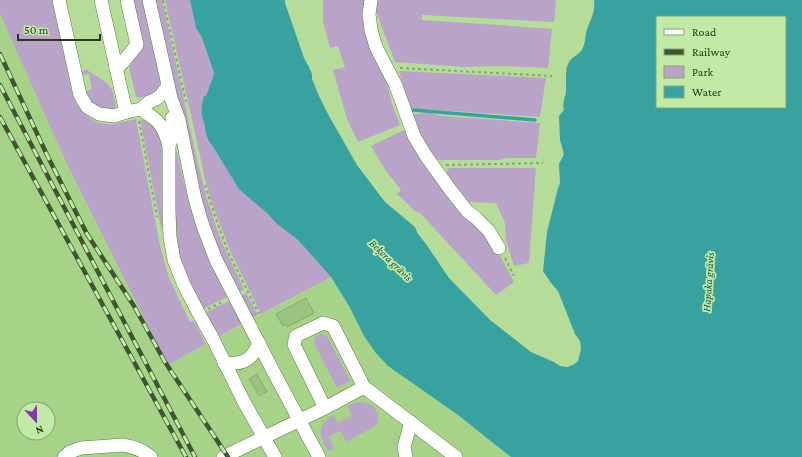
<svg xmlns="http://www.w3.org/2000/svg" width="802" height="457" font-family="'Crimson Pro',serif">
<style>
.built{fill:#a7d389;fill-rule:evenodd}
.green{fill:#baa3c8}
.water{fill:#38a2a0;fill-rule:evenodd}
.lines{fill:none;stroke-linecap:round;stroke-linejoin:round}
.stream{stroke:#38a2a0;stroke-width:3.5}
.building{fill:#9bc280;stroke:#85ac6b}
.minor-casing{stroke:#597d3d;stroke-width:14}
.path{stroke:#87a771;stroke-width:2;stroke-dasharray:3 3;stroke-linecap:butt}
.minor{stroke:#fff;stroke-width:13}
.rail-casing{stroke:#405432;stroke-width:4.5}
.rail{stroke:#c1eaa6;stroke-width:3;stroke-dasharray:9;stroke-linecap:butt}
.labels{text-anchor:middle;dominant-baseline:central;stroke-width:3.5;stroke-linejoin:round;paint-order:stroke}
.water-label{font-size:11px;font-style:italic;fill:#204d4c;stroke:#c1eaa6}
</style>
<rect width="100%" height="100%" fill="#b5dd99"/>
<path class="built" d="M0,14L70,171L168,365L331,277L349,306L364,336L375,352L388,366L458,415L511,457H0ZM24,409H48V433H24Z"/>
<g class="green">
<path d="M0,0H52L74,99C81,114 96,126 114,124C121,122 129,121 136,119L160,246L169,278L190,322L194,321L206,344L168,365L70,171L0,14Z"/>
<path d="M132,0H143L160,79C161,93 149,99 136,97L129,67L142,45Z"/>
<path d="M156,0H162L197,160L206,195L217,229L224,247L244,289L239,292L219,250L200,197Z"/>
<path d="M165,0H190L196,28L202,38L214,73L213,77L206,96L204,97L202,101V115L206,128L205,133L208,140L277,224L298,240L331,277L261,314L231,253L213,206L205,179L195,133Z"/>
<path d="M323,0H366L392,104L400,125L358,142L347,119L333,70L345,67L338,46L330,48L323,21Z"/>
<path d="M377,0H556L554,22L422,15V20L499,25L552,29L548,68L504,66L464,67L395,62L376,11Z"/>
<path d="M84,70H87C94,75 109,82 112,90C114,95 115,101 116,106L115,108C108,112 97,108 92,102C88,99 87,95 86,91L92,89L89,74L82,75L81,73Z"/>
<path d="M399,71L546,78L540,117L409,108Z"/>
<path d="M429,113L442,116L540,123L536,158H507L499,160H436L420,136L412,114Z"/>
<path d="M140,119L150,122L161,137L163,149L162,233Z"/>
<path d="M404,130L430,168L494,244L514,282L496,295L420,213L416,212L397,194L401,190L386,171L371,146Z"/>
<path d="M177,152C183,179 189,207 199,233C207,255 217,276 227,297L203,309L186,274L181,260L176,239L174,223L175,153Z"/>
<path d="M448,168H536L529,263L514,266L506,240L505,223L496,203L469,202L446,174Z"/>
<path d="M246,293L258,315L253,318L241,296Z"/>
<path d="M229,301L242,324L218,337L204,313Z"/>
<path d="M321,334L327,336L350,381L337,388L314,343L315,337Z"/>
<path d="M363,402C374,405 379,410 378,423L372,428L346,442L340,431L329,436L334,448L328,451C319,435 316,426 333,415L338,423L352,416L347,406L354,403Z"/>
</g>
<path class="water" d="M190,0H285V3L304,58L309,67L312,74V79L319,96L329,116L357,165L385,202L415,227L418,234L426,244L449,278L490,320L531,352L554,362L560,366L567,367L573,365L578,361L581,349L580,341L575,334L558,291L551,283L543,271L547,232L558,188L560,183L559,164L564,154L560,140L559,116L564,110C562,104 565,98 566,92C566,86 566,79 566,73C567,70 566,68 568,64C571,57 577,56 581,51C585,46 585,39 586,33C589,21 596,13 594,0H802V457H511L458,415L388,366L375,352L364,336L349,306L331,277L298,240L277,224L268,214L239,189L212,145C207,139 206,136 205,128C205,124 203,120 202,116C201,109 202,102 204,96H206L213,77L214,73L202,38L196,28ZM657,17H785V107H657Z"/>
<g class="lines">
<path class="stream" d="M413,110L535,120"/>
</g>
<g class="building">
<path d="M306,298L314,313L287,327L286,324L283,326L276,314Z"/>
<path d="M257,374L267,392L259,396L249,379Z"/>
</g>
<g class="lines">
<defs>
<g id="minor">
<path d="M59,0L80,95L87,107L99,114L114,116L126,112L141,109L149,102L156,99L160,96L168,86"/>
<path d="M101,0L126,112"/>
<path d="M149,0L171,98L179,120L195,199L203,226L216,260L272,369L319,457"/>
<path d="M371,0L369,14L371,30L376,47L396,86L414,136L426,156L449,188L467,211L476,218L489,231L499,248"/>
<path d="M116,69L123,62L137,45L127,0"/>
<path d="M141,109C146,113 153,117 157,121C164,128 166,136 169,145"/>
<path d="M172,118L173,135L169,145V211L170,237L174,260L184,285L199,314L212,337L244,402L275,457"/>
<path d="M224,363C243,365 252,360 259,343"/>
<path d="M325,408L294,345L296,336L323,323L333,326L364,387"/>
<path d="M64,457L70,452L81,448L123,445C134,447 143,450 151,457"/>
<path d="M223,457L325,408L364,387L456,457"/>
<path d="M406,457L404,447L411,422"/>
</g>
</defs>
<use href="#minor" class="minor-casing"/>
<g class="path">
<path d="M163,0L186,102"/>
<path d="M400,68L552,76"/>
<path d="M139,121L157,217"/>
<path d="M446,165L543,163"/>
<path d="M205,185L214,213L228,252L259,314"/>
<path d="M505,258L514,276"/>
<path d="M208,309L224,301"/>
</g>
<use href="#minor" class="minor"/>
<defs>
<g id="rail">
<path d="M0,54L47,155L87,234L134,306L165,362L228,457"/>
<path d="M0,85L195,457"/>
<path d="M0,117L186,457"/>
</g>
</defs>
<use href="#rail" class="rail-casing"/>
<use href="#rail" class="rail"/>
</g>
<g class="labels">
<g class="water-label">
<text transform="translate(391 260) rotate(44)">Beķera grāvis</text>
<text transform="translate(708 282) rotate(-86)">Hapaka grāvis</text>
</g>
</g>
<rect x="656" y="16" width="130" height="92" fill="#c1eaa6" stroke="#84a370"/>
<rect x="664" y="29" width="20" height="6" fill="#ffffff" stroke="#84a370"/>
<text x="692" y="36" font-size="12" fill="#29391e">Road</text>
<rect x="664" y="49" width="20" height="6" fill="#405432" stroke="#84a370"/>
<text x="692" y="56" font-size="12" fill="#29391e">Railway</text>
<rect x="664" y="66" width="20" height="12" fill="#baa3c8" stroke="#84a370"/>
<text x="692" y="76" font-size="12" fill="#29391e">Park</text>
<rect x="664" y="86" width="20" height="12" fill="#38a2a0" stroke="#84a370"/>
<text x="692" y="96" font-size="12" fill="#29391e">Water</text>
<g transform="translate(36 421) rotate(158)"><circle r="19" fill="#c1eaa6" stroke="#84a370"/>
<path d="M0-3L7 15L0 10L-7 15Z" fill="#8538a9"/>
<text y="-6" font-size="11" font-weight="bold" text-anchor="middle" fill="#29391e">N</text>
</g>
<path d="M18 34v6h82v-6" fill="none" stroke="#29391e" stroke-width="2"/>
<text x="24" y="34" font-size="12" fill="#29391e" stroke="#c1eaa6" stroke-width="3" paint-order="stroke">50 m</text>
</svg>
